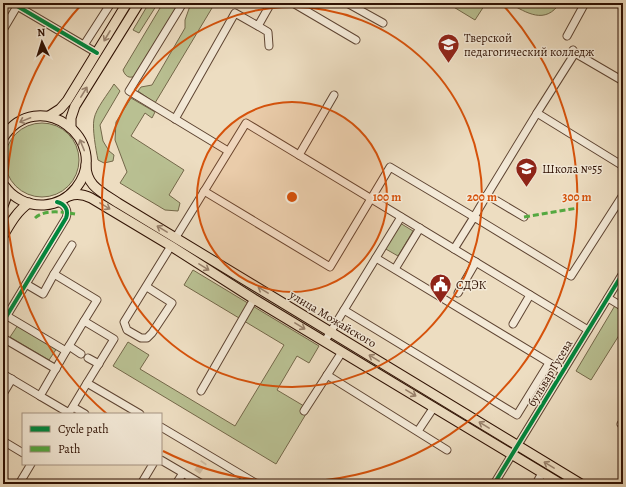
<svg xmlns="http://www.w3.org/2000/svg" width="626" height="487" font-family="Alegreya,serif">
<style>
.green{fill:#b9c092;stroke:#74684a}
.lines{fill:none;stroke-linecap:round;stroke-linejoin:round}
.minor-tunnel{stroke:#d0bea4;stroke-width:7;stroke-dasharray:7 3.5;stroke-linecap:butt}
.minor-casing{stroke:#5e4432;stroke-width:9}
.major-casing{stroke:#2f1103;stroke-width:11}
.minor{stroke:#f3e9d7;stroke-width:7}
.major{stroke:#edddc1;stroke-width:9}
.quiet{stroke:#54a840;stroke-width:3;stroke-dasharray:6 3;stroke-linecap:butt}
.cycleway-casing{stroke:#f3e9d7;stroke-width:6}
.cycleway{stroke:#00873e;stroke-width:4}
.oneway{stroke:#98816c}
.ring{fill:none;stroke:#d6520b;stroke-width:2}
.labels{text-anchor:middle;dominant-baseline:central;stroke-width:3;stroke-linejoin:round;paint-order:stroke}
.poi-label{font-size:12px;fill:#2f1103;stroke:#f3e9d7;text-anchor:start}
.street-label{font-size:12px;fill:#2f1103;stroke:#f3e9d7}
.centre{fill:#d6520b;stroke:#f3e9d7;stroke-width:2}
.ring-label{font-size:12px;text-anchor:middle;font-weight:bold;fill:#d6520b;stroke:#f3e9d7;stroke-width:3;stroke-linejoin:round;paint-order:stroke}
</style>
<rect width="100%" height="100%" fill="#edddc1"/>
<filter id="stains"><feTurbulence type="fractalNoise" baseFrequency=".005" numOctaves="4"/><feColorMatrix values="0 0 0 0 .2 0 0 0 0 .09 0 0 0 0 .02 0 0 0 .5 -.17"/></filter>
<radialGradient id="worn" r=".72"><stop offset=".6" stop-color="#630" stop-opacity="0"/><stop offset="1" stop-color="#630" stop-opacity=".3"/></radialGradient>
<g class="green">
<path d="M149,3H158L139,33L133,30Z"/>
<path d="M163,3H179L135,76C129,79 125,76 123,70Z"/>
<path d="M191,3H215L155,103L138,91L141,87L152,85L185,28V20Z"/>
<path d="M447,3H486L475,20Z"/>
<path d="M509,3H560C545,25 527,13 509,3Z"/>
<path d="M114,84L120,91L100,125L103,141L109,151L114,155L113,161L104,163L98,160C96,150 92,129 94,119C96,108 108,94 114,84Z"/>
<path d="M131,98L155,112L152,118L145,113L131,136L184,170L169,195L180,203L178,211L165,210L120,183L127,172L115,140L116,122Z"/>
<circle cx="42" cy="160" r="37"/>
<path d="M400,223L413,231L398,256L384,248Z"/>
<path d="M193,270L319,346L309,363L297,356L277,390L309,409L276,464L113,366L128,342L149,355L140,369L235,426L284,345L184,285Z"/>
<path d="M623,292V329L591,380L576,371Z"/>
<path d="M18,325L57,348L49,360L10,337Z"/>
</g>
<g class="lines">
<path class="minor-tunnel" d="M197,472L204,462"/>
<defs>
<g id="minor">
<path d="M12,3L97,53"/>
<path d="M183,3L129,91L228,151"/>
<path d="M293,3L356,40"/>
<path d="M347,3L383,23"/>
<path d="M258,26L268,32L269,46"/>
<path d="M3,30L19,3"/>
<path d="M567,36L585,3"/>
<path d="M84,45L111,3"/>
<path d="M573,50L575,53L623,81"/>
<path d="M575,53L537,113L623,166"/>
<path d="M175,119L235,13L258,26L271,3"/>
<path d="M299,155L334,95"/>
<path d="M204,191L330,267L390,167L474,217L487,195L524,217"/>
<path d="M487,195L537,113"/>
<path d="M176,237L246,123L588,330"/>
<path d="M454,249L474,217L571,276L623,195"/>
<path d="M376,258L563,371"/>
<path d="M395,269L420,228"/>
<path d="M54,274L72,245"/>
<path d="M26,284L43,294L54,274L97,300L84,321"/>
<path d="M147,287L172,303L152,333L147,338H141L127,330L124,322L171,246"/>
<path d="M458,293L476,262"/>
<path d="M608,298L623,307"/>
<path d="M344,310L517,415L549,363"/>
<path d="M7,316L66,351L84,321L114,339L87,383L140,414"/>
<path d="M3,322L66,218C69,210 65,204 57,202"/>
<path d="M513,324L530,295"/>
<path d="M3,338L56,369"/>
<path d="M325,341L401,217"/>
<path d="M69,346L81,354"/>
<path d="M66,351L40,396L69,413L87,383"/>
<path d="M88,358L99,364"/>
<path d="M3,374L40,396"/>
<path d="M327,375L447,450"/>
<path d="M201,391L254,299"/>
<path d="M3,394L12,379"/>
<path d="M73,407L85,414"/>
<path d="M304,411L342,352"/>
<path d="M621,424L623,425"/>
<path d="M161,427L257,484"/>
<path d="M418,431L434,407"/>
<path d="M3,441L23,453"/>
<path d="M161,460L202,484"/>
<path d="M19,484L31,464"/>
<path d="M141,484L153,464"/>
<path d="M176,484L183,473"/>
<path d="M494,484L623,273"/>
<path d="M536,484L542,473"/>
</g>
<g id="major">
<path d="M49,116L60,109L67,101L127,3"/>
<path d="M71,128V118L75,106L139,3"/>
<path d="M3,138C37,84 114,140 76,188C68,198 57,204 44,205C28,206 12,198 3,184"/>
<path d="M86,165C86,186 102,192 118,203L581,484"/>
<path d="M69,196C77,193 83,194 91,198L171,246L254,299L561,484"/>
<path d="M3,206L6,198V188"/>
<path d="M3,236C10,224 17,211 29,203"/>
</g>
</defs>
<use href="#minor" class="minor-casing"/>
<use href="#major" class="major-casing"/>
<use href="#minor" class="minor"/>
<use href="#major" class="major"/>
<g class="quiet">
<path d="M524,217L578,208"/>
<path d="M35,218C45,209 63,212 75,214"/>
</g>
<defs>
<g id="cycleway">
<path d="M12,3L97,53"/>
<path d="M3,322L66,218C69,210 65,204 57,202"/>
<path d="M494,484L623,273"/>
</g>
</defs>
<use href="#cycleway" class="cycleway-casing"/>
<use href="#cycleway" class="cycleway"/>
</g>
<defs><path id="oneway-shaft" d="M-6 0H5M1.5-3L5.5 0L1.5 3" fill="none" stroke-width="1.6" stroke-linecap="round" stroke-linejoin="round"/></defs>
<g class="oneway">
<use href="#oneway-shaft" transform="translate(107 36) rotate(121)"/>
<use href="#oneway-shaft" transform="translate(84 92) rotate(-58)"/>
<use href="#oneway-shaft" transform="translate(25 120) rotate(158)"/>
<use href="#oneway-shaft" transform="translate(82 145) rotate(-112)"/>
<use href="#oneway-shaft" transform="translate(105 206) rotate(31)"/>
<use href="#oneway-shaft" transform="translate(162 229) rotate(-149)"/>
<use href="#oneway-shaft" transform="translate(204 267) rotate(32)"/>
<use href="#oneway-shaft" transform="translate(263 290) rotate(-149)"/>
<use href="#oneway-shaft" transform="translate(300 326) rotate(31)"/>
<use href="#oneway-shaft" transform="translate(374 358) rotate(-149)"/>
<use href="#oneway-shaft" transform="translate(411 393) rotate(31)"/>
<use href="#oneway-shaft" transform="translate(484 425) rotate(-149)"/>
<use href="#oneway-shaft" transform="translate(549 465) rotate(-149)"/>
</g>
<circle cx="292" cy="197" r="95" fill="#d6520b" fill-opacity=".12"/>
<g class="ring">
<circle cx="292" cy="197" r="95"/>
<circle cx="292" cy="197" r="190"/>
<path d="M107 414A285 285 0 0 1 82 4M502 4A285 285 0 0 1 163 451"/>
</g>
<defs>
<symbol id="university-pin" viewBox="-11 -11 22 30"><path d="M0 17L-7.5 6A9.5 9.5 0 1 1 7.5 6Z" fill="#8f2418" stroke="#f3e9d7"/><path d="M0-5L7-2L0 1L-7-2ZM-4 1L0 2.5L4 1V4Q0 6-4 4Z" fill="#fff"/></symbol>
<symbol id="school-pin" viewBox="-11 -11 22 30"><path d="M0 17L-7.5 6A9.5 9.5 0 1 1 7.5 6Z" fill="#8f2418" stroke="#f3e9d7"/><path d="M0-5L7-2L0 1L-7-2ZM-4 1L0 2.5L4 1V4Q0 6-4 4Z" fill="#fff"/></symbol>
<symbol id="civic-pin" viewBox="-11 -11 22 30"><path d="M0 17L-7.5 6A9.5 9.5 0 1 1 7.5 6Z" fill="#8f2418" stroke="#f3e9d7"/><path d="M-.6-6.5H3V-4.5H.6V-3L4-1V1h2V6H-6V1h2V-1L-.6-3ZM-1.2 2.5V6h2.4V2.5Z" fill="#fff"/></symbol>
</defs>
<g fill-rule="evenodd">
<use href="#university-pin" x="436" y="32" width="25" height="34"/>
<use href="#school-pin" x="514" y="156" width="25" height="34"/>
<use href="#civic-pin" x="428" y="272" width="25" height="34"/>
</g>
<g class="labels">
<g class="poi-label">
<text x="464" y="38">Тверской<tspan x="464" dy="14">педагогический колледж</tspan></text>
<text x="542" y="169">Школа №55</text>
<text x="456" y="285">СДЭК</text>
</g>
<g class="street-label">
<text transform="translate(333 319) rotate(31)">улица Можайского</text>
<text transform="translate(550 373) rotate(-59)">бульвар Гусева</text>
</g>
</g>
<circle cx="292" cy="197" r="6" class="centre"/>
<g class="ring-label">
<text x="387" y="201">100 m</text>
<text x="482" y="201">200 m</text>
<text x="577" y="201">300 m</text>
</g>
<rect width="626" height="487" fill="none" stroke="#edddc1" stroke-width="16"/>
<rect x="4" y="4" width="618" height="479" fill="none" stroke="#2f1103" stroke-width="2"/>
<rect x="8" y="8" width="610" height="471" fill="none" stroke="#2f1103"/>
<rect x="22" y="413" width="140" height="52" fill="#f3e9d7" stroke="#a59382"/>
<rect x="30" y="426" width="20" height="6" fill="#00873e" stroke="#a59382"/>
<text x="58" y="433" font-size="12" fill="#2f1103">Cycle path</text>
<rect x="30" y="446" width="20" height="6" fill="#54a840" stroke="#a59382"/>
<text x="58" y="453" font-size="12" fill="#2f1103">Path</text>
<g transform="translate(42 42) rotate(356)" stroke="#f3e9d7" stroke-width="3" paint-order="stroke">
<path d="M0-3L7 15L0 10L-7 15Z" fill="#2f1103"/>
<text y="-6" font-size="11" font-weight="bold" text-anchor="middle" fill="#2f1103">N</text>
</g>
<rect width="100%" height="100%" filter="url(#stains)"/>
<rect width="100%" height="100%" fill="url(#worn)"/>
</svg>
